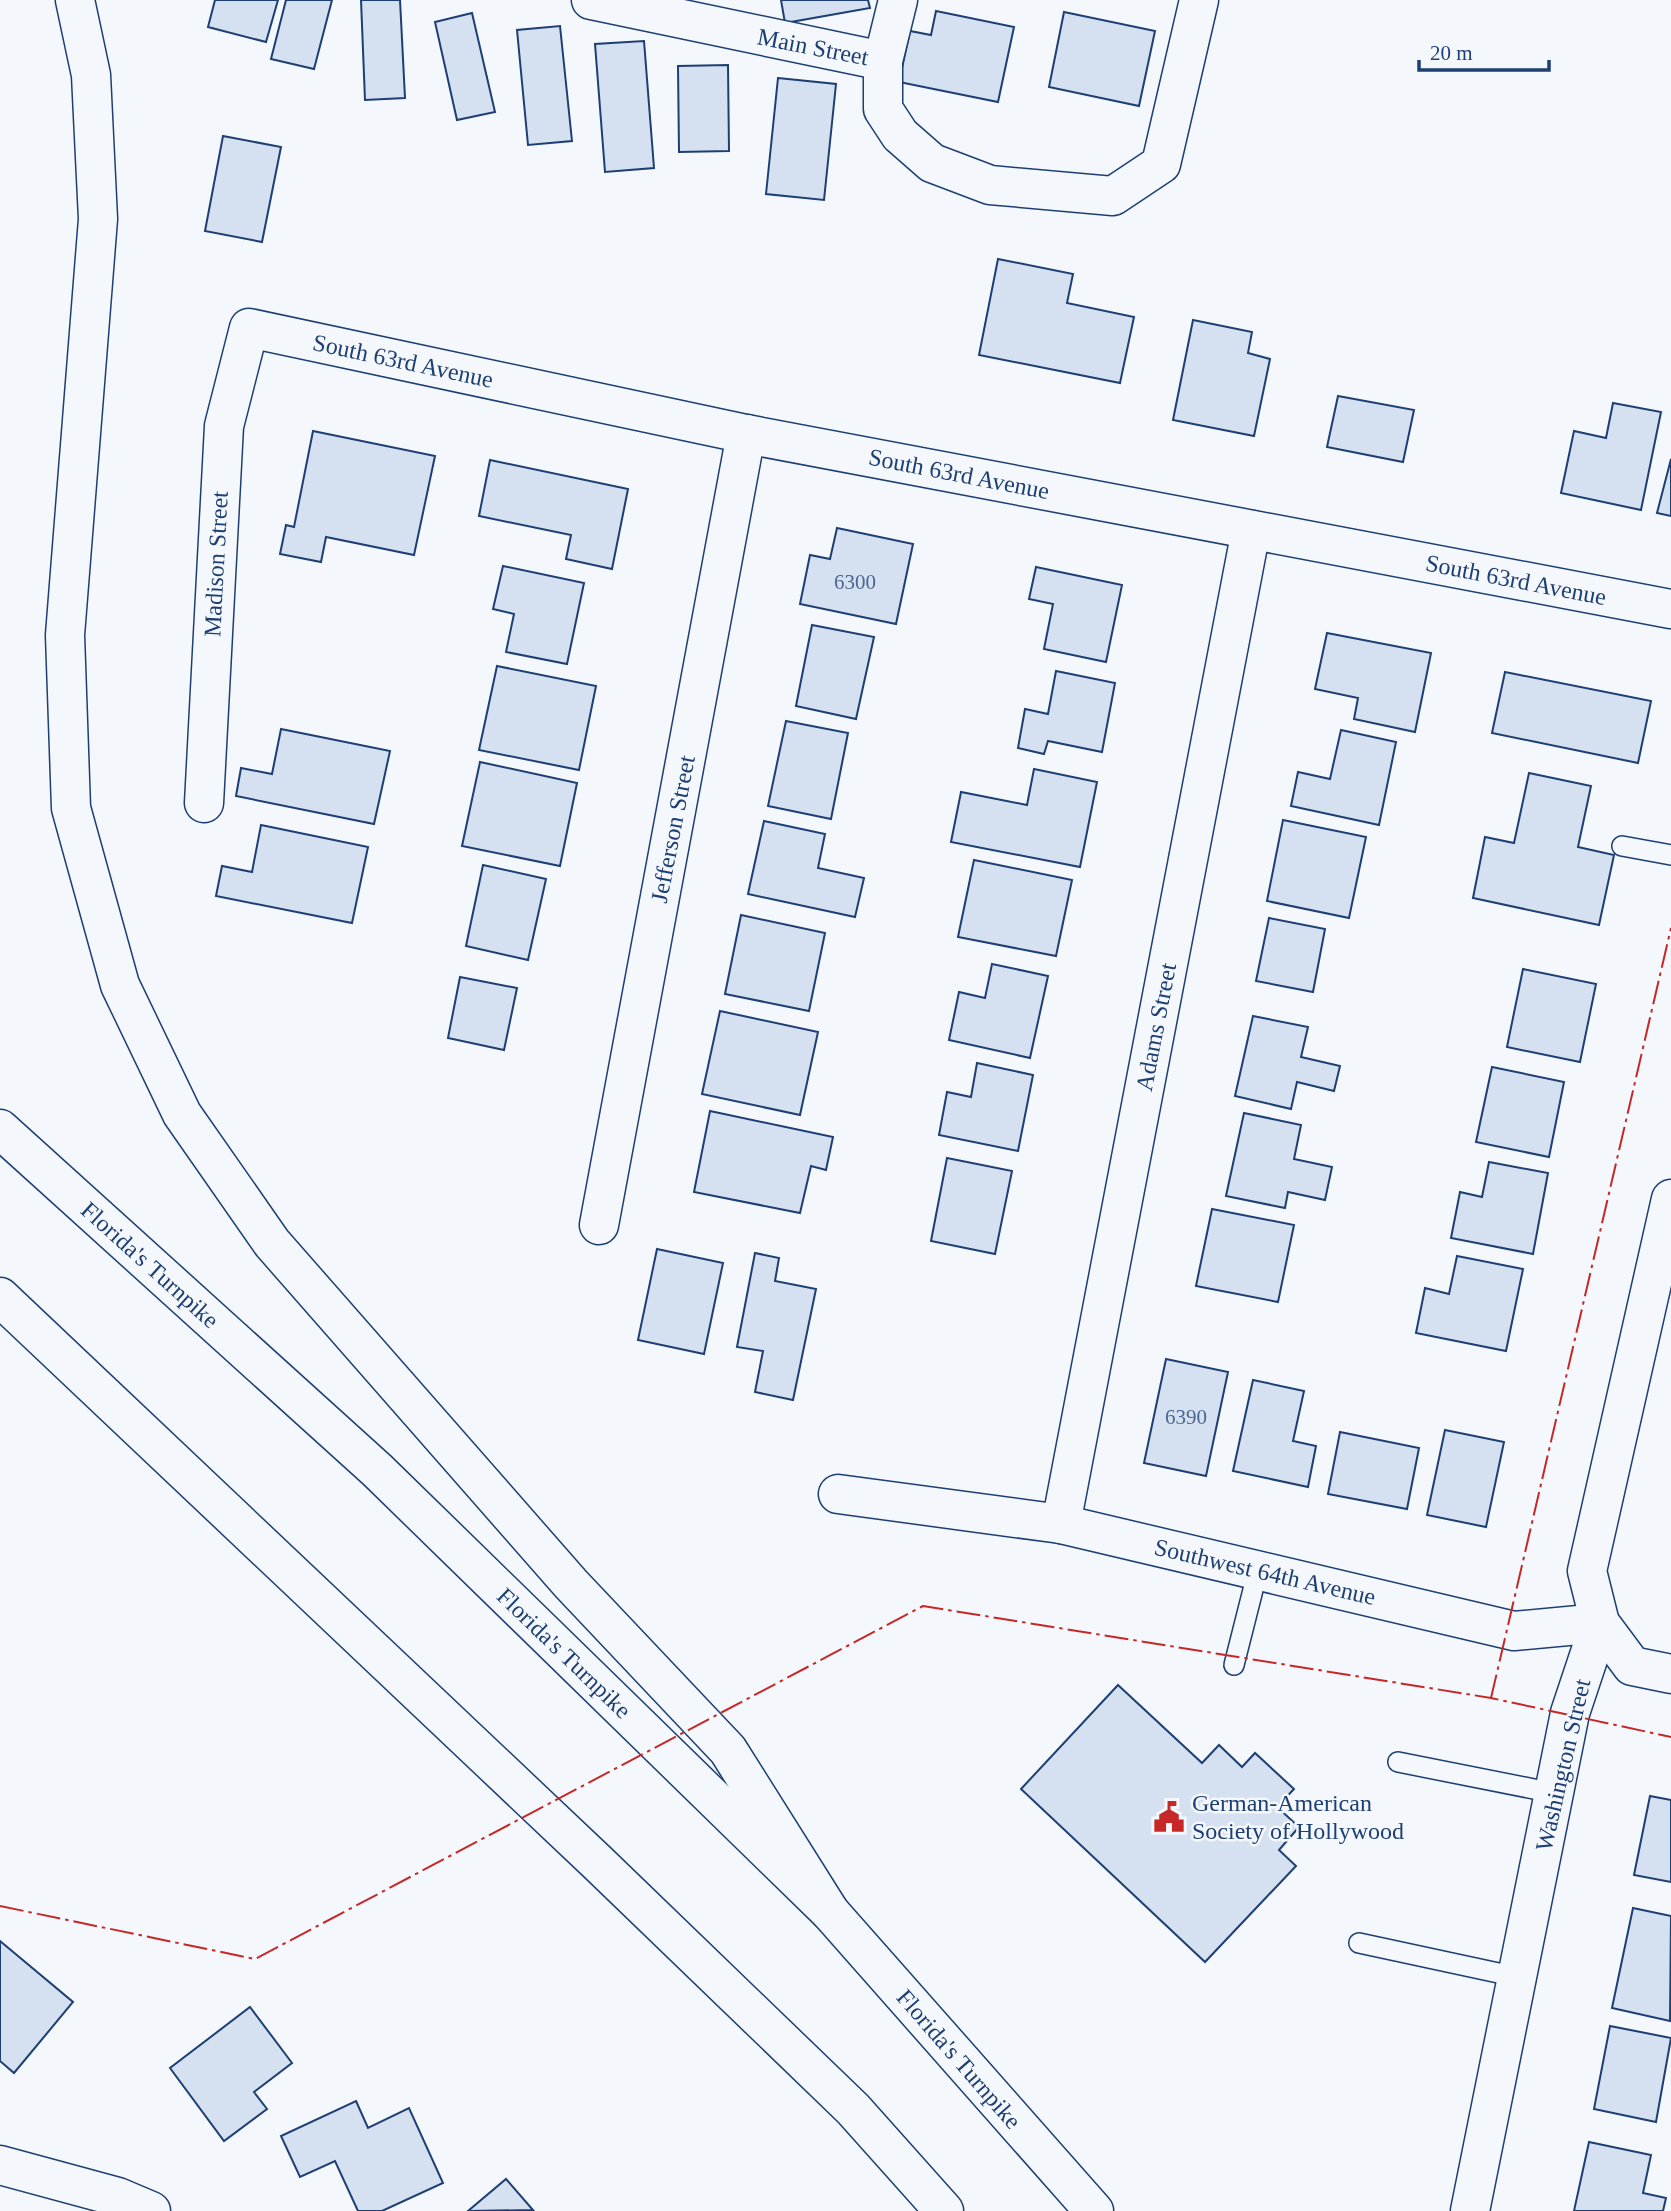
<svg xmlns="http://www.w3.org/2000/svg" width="1671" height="2211" font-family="Georgia,serif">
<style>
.building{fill:#d5e0f0;stroke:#1d3f73;stroke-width:2}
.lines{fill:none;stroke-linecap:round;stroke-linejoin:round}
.service-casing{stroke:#1d3f73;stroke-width:22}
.minor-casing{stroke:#1d3f73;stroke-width:41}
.tertiary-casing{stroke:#1d3f73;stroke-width:41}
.motorway-casing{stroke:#1d3f73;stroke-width:41}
.service{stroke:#f4f7fb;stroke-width:19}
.minor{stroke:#f4f7fb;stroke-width:38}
.tertiary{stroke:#f4f7fb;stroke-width:38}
.motorway{stroke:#f4f7fb;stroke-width:38}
.power{stroke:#c62828;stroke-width:2;stroke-dasharray:24 5 3.5 5;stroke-linecap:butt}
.labels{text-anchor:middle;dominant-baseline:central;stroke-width:5;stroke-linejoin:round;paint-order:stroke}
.number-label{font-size:21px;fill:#4b6792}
.street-label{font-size:24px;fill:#1d3f73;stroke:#f4f7fb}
.poi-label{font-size:24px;fill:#1d3f73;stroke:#f4f7fb;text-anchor:start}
</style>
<rect width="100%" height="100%" fill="#f4f7fb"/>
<g class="building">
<path d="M215,0H278L266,42L208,27Z"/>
<path d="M286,0H332L314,69L271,59Z"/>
<path d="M361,0H400L405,98L365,100Z"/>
<path d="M781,0H868L870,8L785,23Z"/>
<path d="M936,11L1014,27L998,102L899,82L910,31L931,35Z"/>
<path d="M1064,12L1155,31L1139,106L1049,87Z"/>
<path d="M472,13L495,112L457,120L435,22Z"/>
<path d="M560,26L572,141L528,145L517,30Z"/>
<path d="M644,41L654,168L605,172L595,44Z"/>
<path d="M728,65L729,151L679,152L678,66Z"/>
<path d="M778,78L836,84L824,200L766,194Z"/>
<path d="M223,136L281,147L262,242L205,231Z"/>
<path d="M998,259L1073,274L1067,303L1134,317L1120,383L979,355Z"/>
<path d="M1193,320L1252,332L1248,353L1270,359L1254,436L1173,420Z"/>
<path d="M1338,396L1414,410L1403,462L1327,447Z"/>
<path d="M1613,403L1661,412L1641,510L1561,493L1574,431L1606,438Z"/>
<path d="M313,431L435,456L414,555L326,537L321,562L280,554L286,525L294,527Z"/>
<path d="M1671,459V516L1657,513Z"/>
<path d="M490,460L628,489L612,569L566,559L571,535L479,516Z"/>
<path d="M837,528L913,544L896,624L800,604L810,555L830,559Z"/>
<path d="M503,566L584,583L567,664L506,652L514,614L493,609Z"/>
<path d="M1036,567L1122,585L1106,662L1044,649L1053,604L1029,599Z"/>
<path d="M812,625L874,637L856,719L796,706Z"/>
<path d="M1327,633L1431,653L1415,732L1354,719L1358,698L1315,689Z"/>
<path d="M497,666L596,686L579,770L479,750Z"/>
<path d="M1056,671L1115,683L1102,752L1048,741L1044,754L1018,748L1025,709L1048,714Z"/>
<path d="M1505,672L1651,701L1638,763L1492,733Z"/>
<path d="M786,721L848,733L831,819L768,806Z"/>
<path d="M281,729L390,751L374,824L236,796L241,768L272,774Z"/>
<path d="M1341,730L1396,742L1379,825L1291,806L1298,772L1330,779Z"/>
<path d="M480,762L577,783L560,866L462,846Z"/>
<path d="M1034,769L1097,782L1080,867L951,842L961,792L1027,805Z"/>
<path d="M1529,773L1591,786L1578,847L1614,855L1599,925L1473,898L1485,837L1514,843Z"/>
<path d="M1283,820L1366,837L1349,918L1267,901Z"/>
<path d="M764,821L825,834L818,868L864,878L855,917L748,894Z"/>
<path d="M261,825L368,847L352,923L216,896L222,866L252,872Z"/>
<path d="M974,860L1072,880L1056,956L958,937Z"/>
<path d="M483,865L546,879L528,960L466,946Z"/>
<path d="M741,915L825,933L809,1011L725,994Z"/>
<path d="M1269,918L1325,929L1313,992L1256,981Z"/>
<path d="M992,964L1048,976L1030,1058L949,1040L959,992L985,998Z"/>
<path d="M1523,969L1596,984L1580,1062L1507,1047Z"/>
<path d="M460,977L517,988L504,1050L448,1038Z"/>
<path d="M720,1011L818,1032L800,1115L702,1094Z"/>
<path d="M1253,1016L1308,1027L1301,1057L1340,1066L1334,1091L1297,1082L1291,1109L1235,1096Z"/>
<path d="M977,1063L1033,1075L1018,1151L939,1135L947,1092L971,1097Z"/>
<path d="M1492,1067L1564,1082L1549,1157L1476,1142Z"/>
<path d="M710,1111L833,1137L826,1170L811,1166L800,1213L694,1192Z"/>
<path d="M1244,1113L1301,1125L1294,1159L1332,1167L1325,1200L1288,1192L1285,1208L1226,1196Z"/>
<path d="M947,1158L1012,1171L995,1254L931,1241Z"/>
<path d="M1489,1162L1548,1173L1533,1254L1451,1238L1460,1192L1482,1197Z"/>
<path d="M1212,1209L1294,1225L1278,1302L1196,1286Z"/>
<path d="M657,1249L723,1263L704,1354L638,1340Z"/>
<path d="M755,1253L779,1258L775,1281L816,1289L793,1400L755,1392L763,1351L737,1347Z"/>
<path d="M1457,1256L1523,1269L1506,1351L1416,1333L1425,1288L1449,1294Z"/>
<path d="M1166,1359L1228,1372L1206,1476L1144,1463Z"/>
<path d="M1253,1380L1304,1391L1293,1441L1316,1446L1308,1487L1233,1471Z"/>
<path d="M1445,1430L1504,1442L1486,1527L1427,1515Z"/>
<path d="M1340,1432L1419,1448L1407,1509L1328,1494Z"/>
<path d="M1118,1685L1202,1763L1219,1745L1242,1767L1255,1753L1294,1789L1277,1807L1299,1827L1279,1850L1296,1866L1205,1962L1021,1789Z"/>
<path d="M1650,1796L1671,1800V1882L1634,1875Z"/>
<path d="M1633,1908L1671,1916L1670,2021L1612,2008Z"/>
<path d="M0,1941L73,2002L14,2073L0,2061Z"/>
<path d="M250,2007L292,2063L254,2092L267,2109L224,2141L170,2068Z"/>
<path d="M1610,2026L1671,2038L1656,2122L1594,2109Z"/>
<path d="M356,2101L368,2128L409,2108L443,2183L382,2211H358L335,2161L300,2177L281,2136Z"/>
<path d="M1589,2142L1651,2155L1643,2193L1666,2198L1663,2211H1574Z"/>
<path d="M506,2179L533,2210L468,2211Z"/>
</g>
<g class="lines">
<defs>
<g id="service">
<path d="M1622,846L1671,855"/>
<path d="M1234,1665L1258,1570"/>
<path d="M1398,1762L1554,1793"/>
<path d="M1359,1943L1517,1977"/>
</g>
<g id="minor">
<path d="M591,0L883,61"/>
<path d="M898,0L883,61V109L900,135L932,163L990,185L1113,196L1161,164L1199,0"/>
<path d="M204,803L224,426L249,328L746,434L1671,609"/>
<path d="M599,1225L746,434"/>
<path d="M838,1494L1061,1524L1514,1631L1600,1623L1570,1713L1470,2211"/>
<path d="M1061,1524L1251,530"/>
<path d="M0,2165L118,2197L151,2211"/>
</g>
<path id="tertiary" d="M1671,1199L1587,1571L1600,1623L1632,1666L1671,1674"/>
<g id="motorway">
<path d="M75,0L91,75L98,219L65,635L71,808L120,985L182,1114L272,1243L571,1584L728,1750L830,1912"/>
<path d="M0,1129L377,1470L830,1912L1094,2211"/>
<path d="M0,1297L597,1862L853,2109L944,2211"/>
</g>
</defs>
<use href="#service" class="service-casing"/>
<use href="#minor" class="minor-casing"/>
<use href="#tertiary" class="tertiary-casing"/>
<use href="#motorway" class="motorway-casing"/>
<use href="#service" class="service"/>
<use href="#minor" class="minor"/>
<use href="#tertiary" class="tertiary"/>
<use href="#motorway" class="motorway"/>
<g class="power">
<path d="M1491,1698L1671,928"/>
<path d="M0,1906L255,1959L923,1606L1491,1698L1671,1737"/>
</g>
</g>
<defs>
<symbol id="civic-bare" viewBox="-9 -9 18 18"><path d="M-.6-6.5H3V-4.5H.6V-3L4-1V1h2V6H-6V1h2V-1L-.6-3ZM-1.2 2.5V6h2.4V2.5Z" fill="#c62828" stroke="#f4f7fb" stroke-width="2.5" paint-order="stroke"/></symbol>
</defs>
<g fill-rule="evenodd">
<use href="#civic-bare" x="1147" y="1795" width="44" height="44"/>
</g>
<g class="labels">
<g class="number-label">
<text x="855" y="582">6300</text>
<text x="1186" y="1417">6390</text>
</g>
<g class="street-label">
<text transform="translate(813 47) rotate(11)">Main Street</text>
<text transform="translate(403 361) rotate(12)">South 63rd Avenue</text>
<text transform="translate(959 474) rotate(11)">South 63rd Avenue</text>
<text transform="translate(216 564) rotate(-87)">Madison Street</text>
<text transform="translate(1516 580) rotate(11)">South 63rd Avenue</text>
<text transform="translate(673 829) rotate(-79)">Jefferson Street</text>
<text transform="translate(1156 1027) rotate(-79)">Adams Street</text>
<text transform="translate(150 1265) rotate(42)">Florida's Turnpike</text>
<text transform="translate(1265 1572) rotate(13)">Southwest 64th Avenue</text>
<text transform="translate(564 1653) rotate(44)">Florida's Turnpike</text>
<text transform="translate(1563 1765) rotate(-77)">Washington Street</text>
<text transform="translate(959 2059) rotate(49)">Florida's Turnpike</text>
</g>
<g class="poi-label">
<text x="1192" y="1803">German-American<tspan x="1192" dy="28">Society of Hollywood</tspan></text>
</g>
</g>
<path d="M1419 60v10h130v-10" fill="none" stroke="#1d3f73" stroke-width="3.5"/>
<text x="1430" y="60" font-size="21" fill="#1d3f73" stroke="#f4f7fb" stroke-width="5" paint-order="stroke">20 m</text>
</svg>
